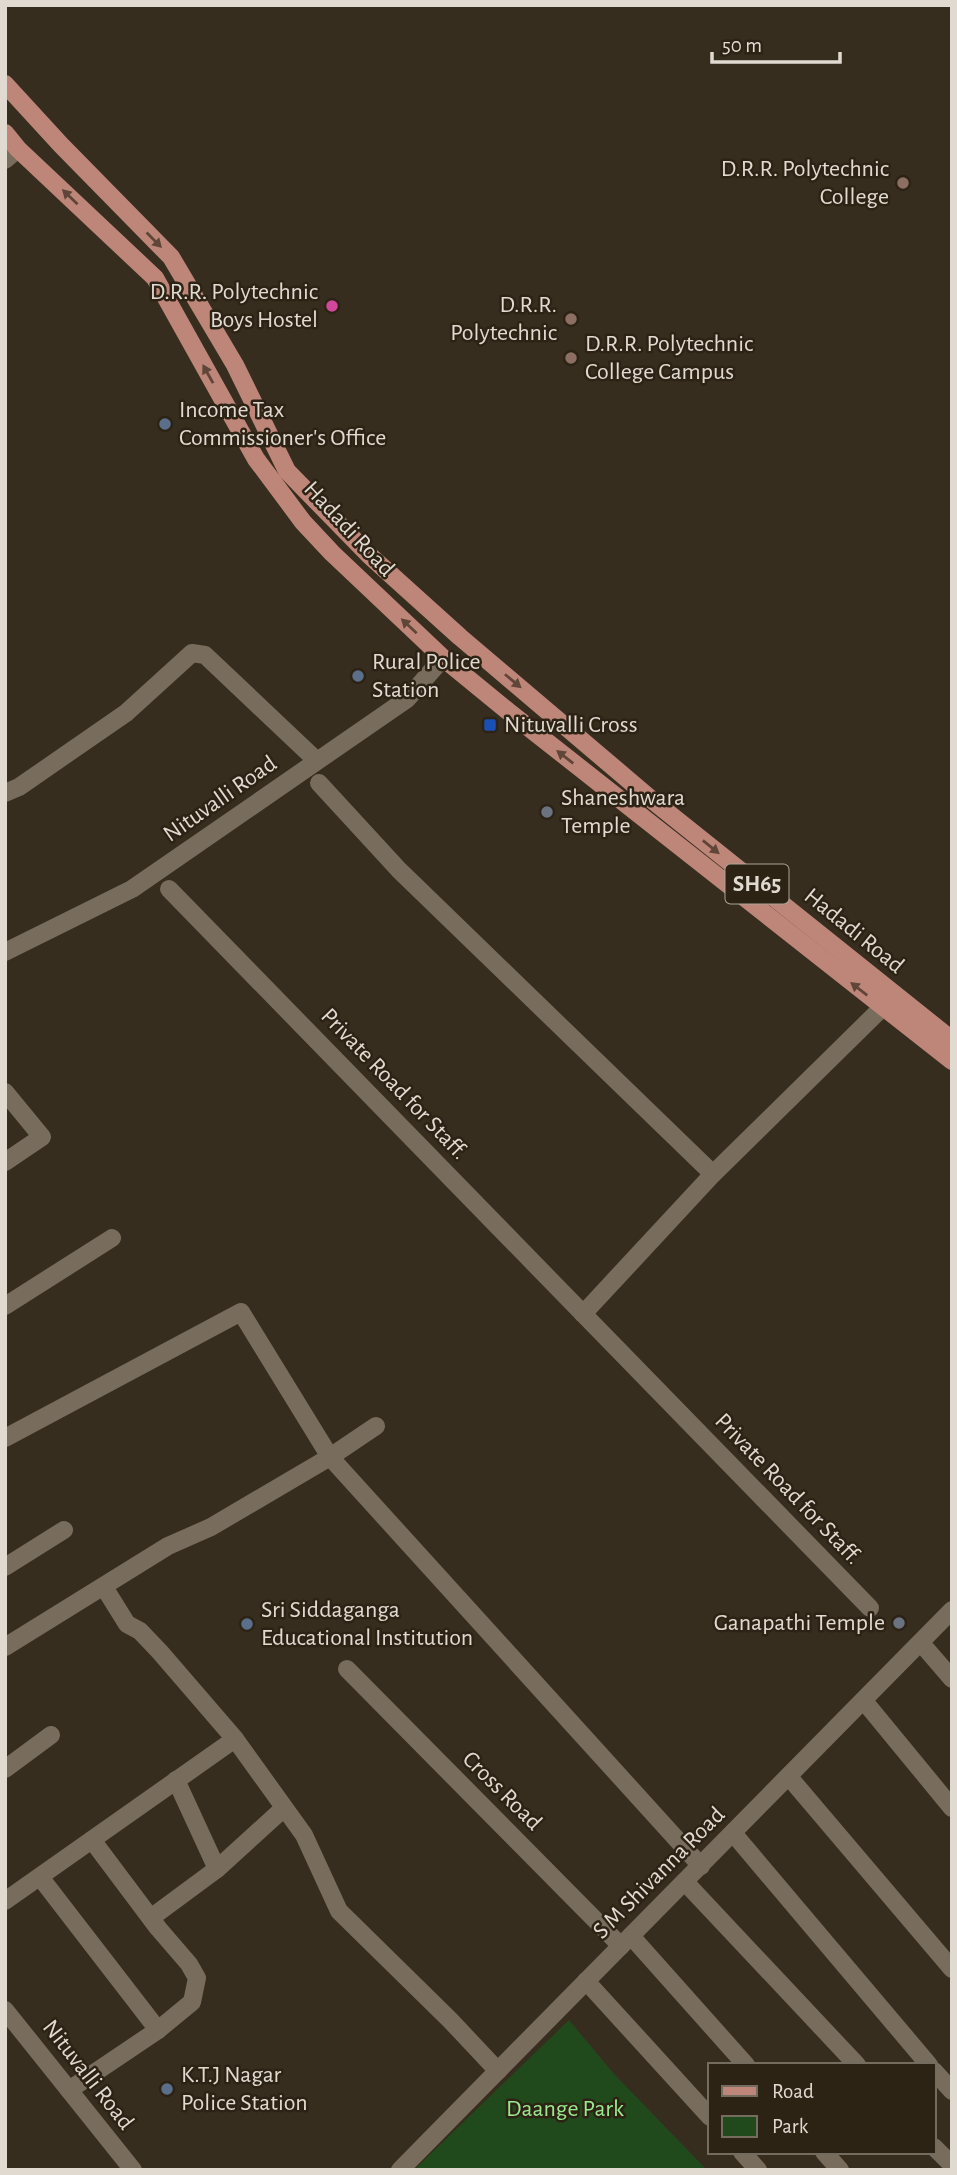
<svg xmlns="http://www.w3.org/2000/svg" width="957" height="2175" font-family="'Alegreya Sans',sans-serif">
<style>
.green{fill:#214a1c}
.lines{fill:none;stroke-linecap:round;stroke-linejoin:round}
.minor{stroke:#786c5c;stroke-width:18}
.major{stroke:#be8679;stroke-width:18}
.oneway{fill:#604638}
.education-dot{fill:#8d6e63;stroke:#2d2315;stroke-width:2.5}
.hotel-dot{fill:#d1479c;stroke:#2d2315;stroke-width:2.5}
.service-dot{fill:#5c6f8a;stroke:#2d2315;stroke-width:2.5}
.transit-dot{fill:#1a4fb4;stroke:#2d2315;stroke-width:2.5}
.worship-dot{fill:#6b7280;stroke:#2d2315;stroke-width:2.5}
.labels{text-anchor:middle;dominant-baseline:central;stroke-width:5;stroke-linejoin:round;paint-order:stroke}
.shield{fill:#2d2315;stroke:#aba399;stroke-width:2}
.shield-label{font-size:23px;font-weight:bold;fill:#e1dad1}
.poi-label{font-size:24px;fill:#e1dad1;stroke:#2d2315;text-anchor:start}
.street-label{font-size:24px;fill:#e1dad1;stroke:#2d2315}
.park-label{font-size:24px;fill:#99e990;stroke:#2d2315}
</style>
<rect width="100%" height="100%" fill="#372d1f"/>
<path class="green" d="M569,2020L614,2074L707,2170H414Z"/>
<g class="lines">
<g class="minor">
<path d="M5,160L18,149"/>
<path d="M319,783L399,870L713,1174"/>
<path d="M5,793L19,787L126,713L192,653L205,655L316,760"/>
<path d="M169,889L870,1608"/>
<path d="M5,952L132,889L407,699L443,658"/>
<path d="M5,1092L42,1137L5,1162"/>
<path d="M5,1306L112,1238"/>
<path d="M583,1314L713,1174L892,998"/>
<path d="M5,1438L241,1312L330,1457L701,1866"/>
<path d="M5,1567L64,1530"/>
<path d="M104,1587L127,1624L140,1631L160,1652L235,1739"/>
<path d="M921,1643L952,1679"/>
<path d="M5,1647L168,1546L211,1527L330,1457L376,1426"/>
<path d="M347,1669L621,1946"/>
<path d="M864,1701L952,1808"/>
<path d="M5,1769L51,1735"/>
<path d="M789,1777L952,1969"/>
<path d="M176,1780L217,1869"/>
<path d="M733,1833L929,2065"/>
<path d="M40,1877L158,2030"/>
<path d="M685,1882L857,2065"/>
<path d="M5,1901L235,1739L304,1835L339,1911L450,2020L498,2071"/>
<path d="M152,1917L217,1869L284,1808"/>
<path d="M631,1936L746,2065"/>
<path d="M586,1981L710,2117"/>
<path d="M5,2010L133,2170"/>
<path d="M934,2071L952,2091"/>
<path d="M69,2090L158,2030L192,2002L197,1978L189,1964L158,1928L92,1840"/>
<path d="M934,2147L952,2165"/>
<path d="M742,2152L758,2170"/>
<path d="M824,2152L840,2170"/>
<path d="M400,2170L952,1610"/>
</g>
<g class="major">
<path d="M5,84L61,145L171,257L235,365L287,471L369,555L460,637L652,800L952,1040"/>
<path d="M5,133L18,149L155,278L256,459L303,522L332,553L443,658L509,712L952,1061"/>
</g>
</g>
<defs><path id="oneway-solid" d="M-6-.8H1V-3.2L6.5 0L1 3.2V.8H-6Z" transform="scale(1.75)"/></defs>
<g class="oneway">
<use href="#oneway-solid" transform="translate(70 197) rotate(-136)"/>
<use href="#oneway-solid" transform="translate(154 240) rotate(45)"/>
<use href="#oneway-solid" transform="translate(208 374) rotate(-119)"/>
<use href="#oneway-solid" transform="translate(409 626) rotate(-137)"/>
<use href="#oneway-solid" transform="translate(513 681) rotate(40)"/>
<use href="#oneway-solid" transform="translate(565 757) rotate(-142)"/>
<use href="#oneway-solid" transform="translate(711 847) rotate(39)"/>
<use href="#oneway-solid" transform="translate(859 989) rotate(-142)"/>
</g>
<g class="education-dot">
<circle cx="903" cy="183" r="7"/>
<circle cx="571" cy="319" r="7"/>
<circle cx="571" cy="358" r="7"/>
</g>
<circle class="hotel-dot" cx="332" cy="306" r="7"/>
<g class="service-dot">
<circle cx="165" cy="424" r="7"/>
<circle cx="358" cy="676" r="7"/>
<circle cx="247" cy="1624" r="7"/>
<circle cx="167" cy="2089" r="7"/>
</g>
<rect class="transit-dot" x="483" y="718" width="14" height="14" rx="3.5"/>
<g class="worship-dot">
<circle cx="547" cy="812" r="7"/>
<circle cx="899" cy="1623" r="7"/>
</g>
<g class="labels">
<rect class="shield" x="725.5" y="864.5" width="63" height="39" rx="5"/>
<g class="shield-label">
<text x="757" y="884">SH65</text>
</g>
<g class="poi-label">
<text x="889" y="169" text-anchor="end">D.R.R. Polytechnic<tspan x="889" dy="28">College</tspan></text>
<text x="318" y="292" text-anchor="end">D.R.R. Polytechnic<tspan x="318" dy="28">Boys Hostel</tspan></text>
<text x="557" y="305" text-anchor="end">D.R.R.<tspan x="557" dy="28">Polytechnic</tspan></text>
<text x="585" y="344">D.R.R. Polytechnic<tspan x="585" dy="28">College Campus</tspan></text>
<text x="179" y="410">Income Tax<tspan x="179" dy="28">Commissioner's Office</tspan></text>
<text x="372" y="662">Rural Police<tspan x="372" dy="28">Station</tspan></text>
<text x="504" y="725">Nituvalli Cross</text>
<text x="561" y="798">Shaneshwara<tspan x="561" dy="28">Temple</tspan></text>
<text x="261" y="1610">Sri Siddaganga<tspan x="261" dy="28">Educational Institution</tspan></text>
<text x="885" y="1623" text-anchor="end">Ganapathi Temple</text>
<text x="181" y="2075">K.T.J Nagar<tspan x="181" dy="28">Police Station</tspan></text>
</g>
<g class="street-label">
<text transform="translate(349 529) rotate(47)">Hadadi Road</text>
<text transform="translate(220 799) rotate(-35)">Nituvalli Road</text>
<text transform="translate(854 931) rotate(39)">Hadadi Road</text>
<text transform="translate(394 1084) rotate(46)">Private Road for Staff.</text>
<text transform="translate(788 1489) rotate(46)">Private Road for Staff.</text>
<text transform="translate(502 1791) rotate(45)">Cross Road</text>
<text transform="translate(659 1873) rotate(-45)">S M Shivanna Road</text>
<text transform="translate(88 2075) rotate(52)">Nituvalli Road</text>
</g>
<g class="park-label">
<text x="565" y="2109">Daange Park</text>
</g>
</g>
<rect width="957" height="2175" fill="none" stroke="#e1dad1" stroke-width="14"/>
<rect x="708" y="2063" width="228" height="91" fill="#2d2315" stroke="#756c60" stroke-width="2"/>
<rect x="722" y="2086" width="35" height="10" fill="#be8679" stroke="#756c60" stroke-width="2"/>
<text x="772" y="2098" font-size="21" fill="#e1dad1">Road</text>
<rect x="722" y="2116" width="35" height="21" fill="#214a1c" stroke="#756c60" stroke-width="2"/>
<text x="772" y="2133" font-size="21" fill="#e1dad1">Park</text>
<path d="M712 52v10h128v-10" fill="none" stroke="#e1dad1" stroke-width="3.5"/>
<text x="722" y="52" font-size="21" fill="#e1dad1" stroke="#2d2315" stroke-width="5" paint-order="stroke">50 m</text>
</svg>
